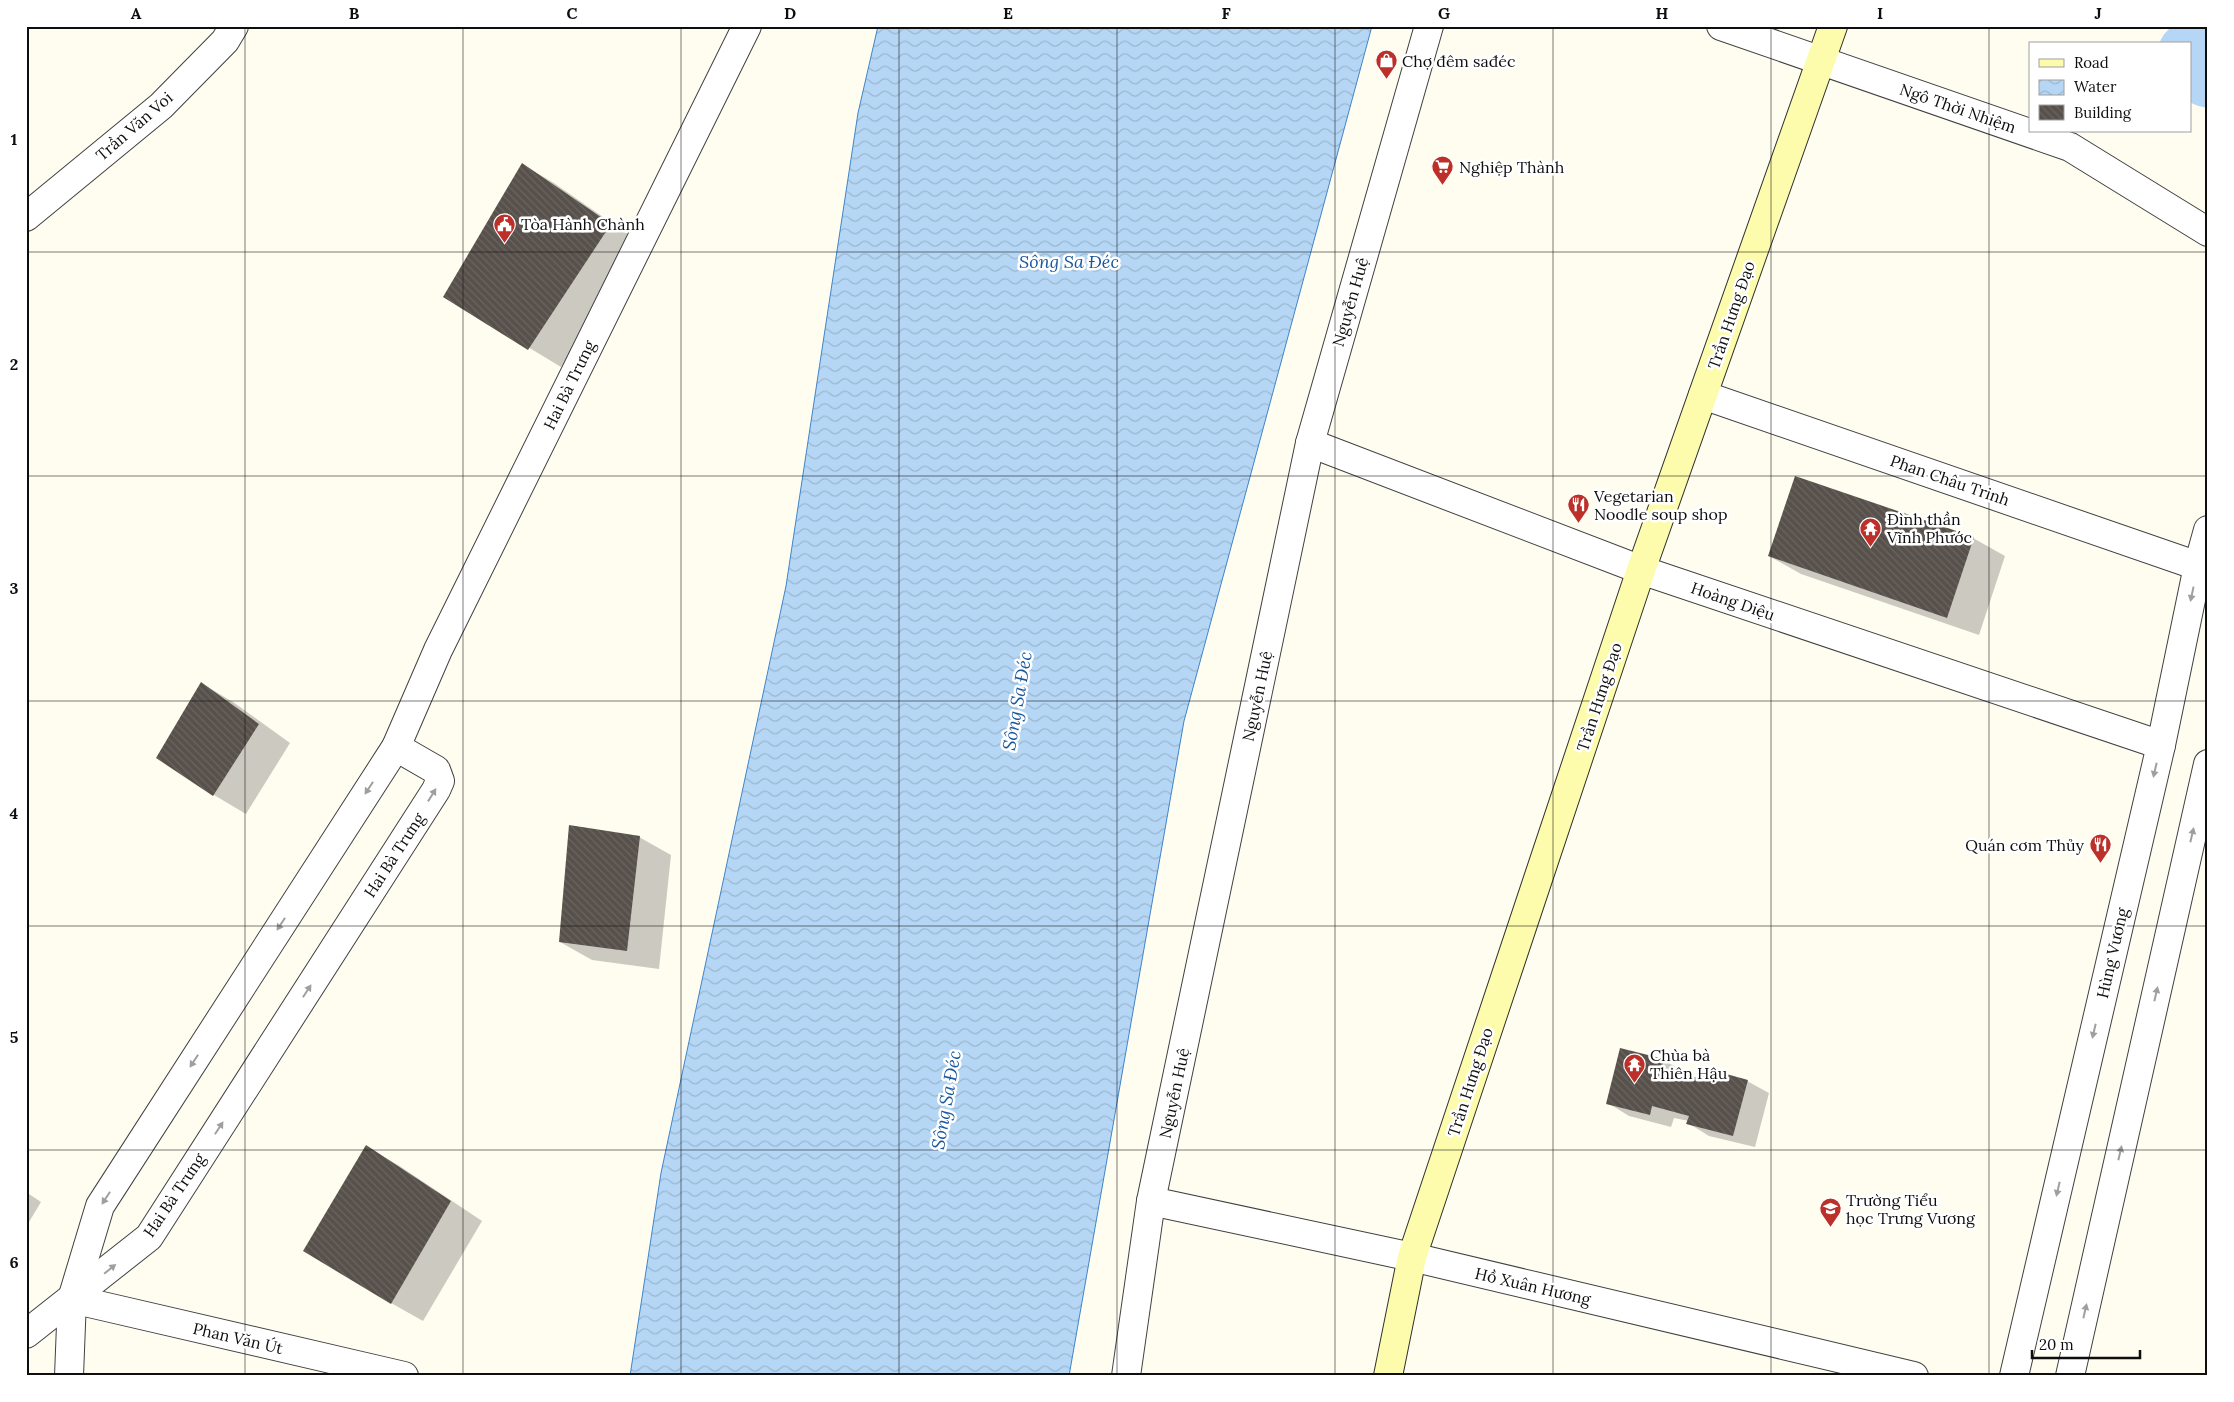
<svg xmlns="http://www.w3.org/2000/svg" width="2234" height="1402" font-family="Lora,serif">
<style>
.water{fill:url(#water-waves);stroke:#3e85ca}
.shadow{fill:#0003}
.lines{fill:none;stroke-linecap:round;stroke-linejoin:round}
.river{stroke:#b5d7f5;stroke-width:65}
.building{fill:url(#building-back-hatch)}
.minor-casing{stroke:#414141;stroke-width:30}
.tertiary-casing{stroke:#414141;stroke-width:30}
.secondary-casing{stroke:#303030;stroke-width:30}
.minor{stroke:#fff;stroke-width:28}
.tertiary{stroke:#fff;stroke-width:28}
.secondary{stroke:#fdfcac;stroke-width:28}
.oneway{fill:#9f9f9f}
.grid{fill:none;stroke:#0e0e0e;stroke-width:1;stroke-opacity:0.55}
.labels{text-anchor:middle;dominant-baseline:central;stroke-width:5;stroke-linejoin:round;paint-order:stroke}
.poi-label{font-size:16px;fill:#0e0e0e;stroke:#fff;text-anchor:start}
.street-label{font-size:16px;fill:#0e0e0e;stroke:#fff}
.water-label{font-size:18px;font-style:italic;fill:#19579e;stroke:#fff}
.neatline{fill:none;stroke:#0e0e0e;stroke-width:2}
.grid-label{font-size:16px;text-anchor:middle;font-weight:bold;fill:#0e0e0e}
</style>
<defs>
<pattern id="water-waves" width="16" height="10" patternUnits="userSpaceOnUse" patternTransform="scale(1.25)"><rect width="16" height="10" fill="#b5d7f5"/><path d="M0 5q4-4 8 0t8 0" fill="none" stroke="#9ab7d1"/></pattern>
<pattern id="building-back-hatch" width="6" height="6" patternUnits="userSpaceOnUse" patternTransform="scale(1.25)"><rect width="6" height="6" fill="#57504b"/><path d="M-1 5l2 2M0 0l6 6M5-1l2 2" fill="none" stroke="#6a6561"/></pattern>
</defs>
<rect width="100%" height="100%" fill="#fffdf0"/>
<path class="water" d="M878,26H1372L1184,721L1069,1376H630L661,1173L786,586L858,113Z"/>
<g class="shadow">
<path d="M523,165L554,183L642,244L561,367L445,297Z"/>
<path d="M1973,538L2005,556L1979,635L1801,574L1769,556Z"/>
<path d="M201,683L233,702L290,743L246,814L214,795L157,757Z"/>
<path d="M639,837L671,855L659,969L592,960L560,942Z"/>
<path d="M1664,1060L1685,1073L1684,1076L1699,1080L1747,1081L1769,1093L1755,1147L1709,1136L1688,1123L1689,1121L1674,1118L1671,1127L1629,1116L1608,1103Z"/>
<path d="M367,1147L398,1165L482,1221L423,1321L391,1303Z"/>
<path d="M26,1192L41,1202L26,1227Z"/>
</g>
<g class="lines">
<path class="river" d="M2190,54L2208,75"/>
</g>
<g class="building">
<path d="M522,163L611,224L528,350L443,297Z"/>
<path d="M1795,476L1974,537L1947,618L1768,556Z"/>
<path d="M201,682L259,724L213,796L156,758Z"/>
<path d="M569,825L640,836L627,951L559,942Z"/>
<path d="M1620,1048L1664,1059L1662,1069L1698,1078L1701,1067L1748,1080L1733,1136L1686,1124L1689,1116L1652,1106L1650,1115L1606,1104Z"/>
<path d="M366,1145L451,1201L391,1304L303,1251Z"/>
</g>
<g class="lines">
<defs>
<g id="minor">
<path d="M1721,26L2070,147L2208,232"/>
<path d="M1703,395L2198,566"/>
<path d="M1310,443L1644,571L2161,745"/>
<path d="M1151,1201L1412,1257L1914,1376"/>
<path d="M72,1299L404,1376"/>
<path d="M26,1334L149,1237L436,790L440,781L436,770L396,747"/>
<path d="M69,1376L72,1299L100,1206L396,747L438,650L747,26"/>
</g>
<g id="tertiary">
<path d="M26,217L161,106L225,41L234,26"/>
<path d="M1126,1376L1151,1201L1310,443L1429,26"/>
<path d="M2014,1376L2161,745L2198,566L2208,530"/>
<path d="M2070,1376L2208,764"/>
</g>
<path id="secondary" d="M1388,1376L1412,1257L1641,570L1833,26"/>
</defs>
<use href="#minor" class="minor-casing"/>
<use href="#tertiary" class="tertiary-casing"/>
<use href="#secondary" class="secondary-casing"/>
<use href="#minor" class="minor"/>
<use href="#tertiary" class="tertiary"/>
<use href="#secondary" class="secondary"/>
</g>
<defs><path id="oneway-solid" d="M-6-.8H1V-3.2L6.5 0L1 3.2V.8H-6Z" transform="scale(1.25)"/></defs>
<g class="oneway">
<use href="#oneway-solid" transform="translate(2192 594) rotate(102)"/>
<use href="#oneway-solid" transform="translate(2155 770) rotate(103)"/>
<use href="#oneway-solid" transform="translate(369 788) rotate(123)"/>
<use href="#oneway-solid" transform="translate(432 795) rotate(-58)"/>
<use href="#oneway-solid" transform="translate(2192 835) rotate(-77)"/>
<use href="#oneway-solid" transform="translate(281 924) rotate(123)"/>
<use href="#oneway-solid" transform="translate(307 991) rotate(-57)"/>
<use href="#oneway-solid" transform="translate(2156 994) rotate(-77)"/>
<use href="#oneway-solid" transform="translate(2094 1031) rotate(103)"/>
<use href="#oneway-solid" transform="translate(194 1061) rotate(123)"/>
<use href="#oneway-solid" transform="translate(219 1128) rotate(-57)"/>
<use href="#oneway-solid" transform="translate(2120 1153) rotate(-77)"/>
<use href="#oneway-solid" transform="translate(2058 1189) rotate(103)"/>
<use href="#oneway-solid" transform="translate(106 1198) rotate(123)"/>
<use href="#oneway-solid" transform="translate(110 1269) rotate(-39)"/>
<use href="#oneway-solid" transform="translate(2085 1311) rotate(-77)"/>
</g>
<path class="grid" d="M245,26V1376M463,26V1376M681,26V1376M899,26V1376M1117,26V1376M1335,26V1376M1553,26V1376M1771,26V1376M1989,26V1376M26,252H2208M26,476H2208M26,701H2208M26,926H2208M26,1150H2208"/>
<defs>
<symbol id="shop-pin" viewBox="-11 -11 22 30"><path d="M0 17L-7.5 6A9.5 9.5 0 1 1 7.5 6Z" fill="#bc3029" stroke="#fff"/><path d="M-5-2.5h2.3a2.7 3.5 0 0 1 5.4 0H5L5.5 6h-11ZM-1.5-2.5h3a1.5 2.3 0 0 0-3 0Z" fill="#fff"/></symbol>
<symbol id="supermarket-pin" viewBox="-11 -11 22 30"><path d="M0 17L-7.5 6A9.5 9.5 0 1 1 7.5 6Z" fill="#bc3029" stroke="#fff"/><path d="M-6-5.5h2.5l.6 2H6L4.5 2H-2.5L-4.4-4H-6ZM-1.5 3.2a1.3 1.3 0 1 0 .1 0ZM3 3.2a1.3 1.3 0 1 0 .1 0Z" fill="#fff"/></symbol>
<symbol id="civic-pin" viewBox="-11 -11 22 30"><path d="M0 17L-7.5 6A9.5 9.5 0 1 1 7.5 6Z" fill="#bc3029" stroke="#fff"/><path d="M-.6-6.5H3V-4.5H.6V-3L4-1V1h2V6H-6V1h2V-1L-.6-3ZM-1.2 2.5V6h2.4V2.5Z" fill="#fff"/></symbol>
<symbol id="restaurant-pin" viewBox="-11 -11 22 30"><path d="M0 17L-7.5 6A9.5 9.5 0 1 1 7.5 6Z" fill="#bc3029" stroke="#fff"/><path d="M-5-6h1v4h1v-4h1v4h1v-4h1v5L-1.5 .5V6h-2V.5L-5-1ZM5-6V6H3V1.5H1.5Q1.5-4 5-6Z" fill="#fff"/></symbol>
<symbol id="temple-pin" viewBox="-11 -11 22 30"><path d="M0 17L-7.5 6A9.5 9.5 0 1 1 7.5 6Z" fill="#bc3029" stroke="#fff"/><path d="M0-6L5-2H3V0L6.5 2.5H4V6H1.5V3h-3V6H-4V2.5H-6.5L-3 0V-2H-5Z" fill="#fff"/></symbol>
<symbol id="school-pin" viewBox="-11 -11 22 30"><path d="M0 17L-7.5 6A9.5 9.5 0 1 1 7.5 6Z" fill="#bc3029" stroke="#fff"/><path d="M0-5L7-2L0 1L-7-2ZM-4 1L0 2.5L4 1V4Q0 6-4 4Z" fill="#fff"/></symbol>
</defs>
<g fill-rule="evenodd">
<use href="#shop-pin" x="1374" y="48" width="25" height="34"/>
<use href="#supermarket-pin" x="1430" y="154" width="25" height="34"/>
<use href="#civic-pin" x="492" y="212" width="25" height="34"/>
<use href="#restaurant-pin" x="1566" y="492" width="25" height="34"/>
<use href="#temple-pin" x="1858" y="516" width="25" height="34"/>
<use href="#restaurant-pin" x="2088" y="832" width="25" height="34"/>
<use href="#temple-pin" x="1622" y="1052" width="25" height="34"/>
<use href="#school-pin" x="1818" y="1196" width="25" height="34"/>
</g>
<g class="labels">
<g class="poi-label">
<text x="1402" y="61">Chợ đêm sađéc</text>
<text x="1459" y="167">Nghiệp Thành</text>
<text x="521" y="224">Tòa Hành Chành</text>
<text x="1594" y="496">Vegetarian<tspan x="1594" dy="18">Noodle soup shop</tspan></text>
<text x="1887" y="519">Đình thần<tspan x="1887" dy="18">Vĩnh Phước</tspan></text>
<text x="2084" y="845" text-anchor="end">Quán cơm Thủy</text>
<text x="1650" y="1055">Chùa bà<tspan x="1650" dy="18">Thiên Hậu</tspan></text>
<text x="1846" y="1200">Trường Tiểu<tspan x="1846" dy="18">học Trưng Vương</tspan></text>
</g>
<g class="street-label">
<text transform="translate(1958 108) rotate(19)">Ngô Thời Nhiệm</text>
<text transform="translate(134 126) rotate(-41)">Trần Văn Voi</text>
<text transform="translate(1350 302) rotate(-74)">Nguyễn Huệ</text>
<text transform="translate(1731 315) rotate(-71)">Trần Hưng Đạo</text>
<text transform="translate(569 385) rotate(-64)">Hai Bà Trưng</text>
<text transform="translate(1950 480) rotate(19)">Phan Châu Trinh</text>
<text transform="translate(1733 601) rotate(19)">Hoàng Diệu</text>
<text transform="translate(1257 696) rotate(-78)">Nguyễn Huệ</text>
<text transform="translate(1599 697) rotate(-72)">Trần Hưng Đạo</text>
<text transform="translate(394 855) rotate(-57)">Hai Bà Trưng</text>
<text transform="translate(2112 953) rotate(-77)">Hùng Vương</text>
<text transform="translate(1470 1082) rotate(-72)">Trần Hưng Đạo</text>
<text transform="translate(1174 1093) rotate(-78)">Nguyễn Huệ</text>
<text transform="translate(174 1195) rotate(-56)">Hai Bà Trưng</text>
<text transform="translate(1533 1286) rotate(13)">Hồ Xuân Hương</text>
<text transform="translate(238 1338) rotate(13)">Phan Văn Út</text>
</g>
<g class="water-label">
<text x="1069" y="261">Sông Sa Đéc</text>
<text transform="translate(1017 701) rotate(-80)">Sông Sa Đéc</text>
<text transform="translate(946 1100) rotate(-80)">Sông Sa Đéc</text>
</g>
</g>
<rect width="2234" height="1402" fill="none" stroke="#ffffff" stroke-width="55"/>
<rect x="2029" y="42" width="162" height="90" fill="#ffffff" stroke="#9f9f9f"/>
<rect x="2039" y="59" width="25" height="8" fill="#fdfcac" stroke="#9f9f9f"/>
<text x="2074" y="68" font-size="15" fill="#0e0e0e">Road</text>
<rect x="2039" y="80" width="25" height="15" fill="url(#water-waves)" stroke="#9f9f9f"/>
<text x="2074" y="92" font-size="15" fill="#0e0e0e">Water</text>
<rect x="2039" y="105" width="25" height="15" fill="url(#building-back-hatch)" stroke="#9f9f9f"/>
<text x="2074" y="118" font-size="15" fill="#0e0e0e">Building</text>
<path d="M2032 1350v8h108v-8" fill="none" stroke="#0e0e0e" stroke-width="2.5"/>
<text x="2039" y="1350" font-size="15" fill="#0e0e0e" stroke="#ffffff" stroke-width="4" paint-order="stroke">20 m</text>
<rect x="28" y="28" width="2178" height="1346" class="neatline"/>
<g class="grid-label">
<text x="136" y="19">A</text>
<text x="354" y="19">B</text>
<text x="572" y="19">C</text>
<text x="790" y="19">D</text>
<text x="1008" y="19">E</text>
<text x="1226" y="19">F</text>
<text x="1444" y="19">G</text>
<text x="1662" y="19">H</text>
<text x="1880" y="19">I</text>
<text x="2098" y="19">J</text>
<text x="14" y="145">1</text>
<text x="14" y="370">2</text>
<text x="14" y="594">3</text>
<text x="14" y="819">4</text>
<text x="14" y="1043">5</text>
<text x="14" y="1268">6</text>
</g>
</svg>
